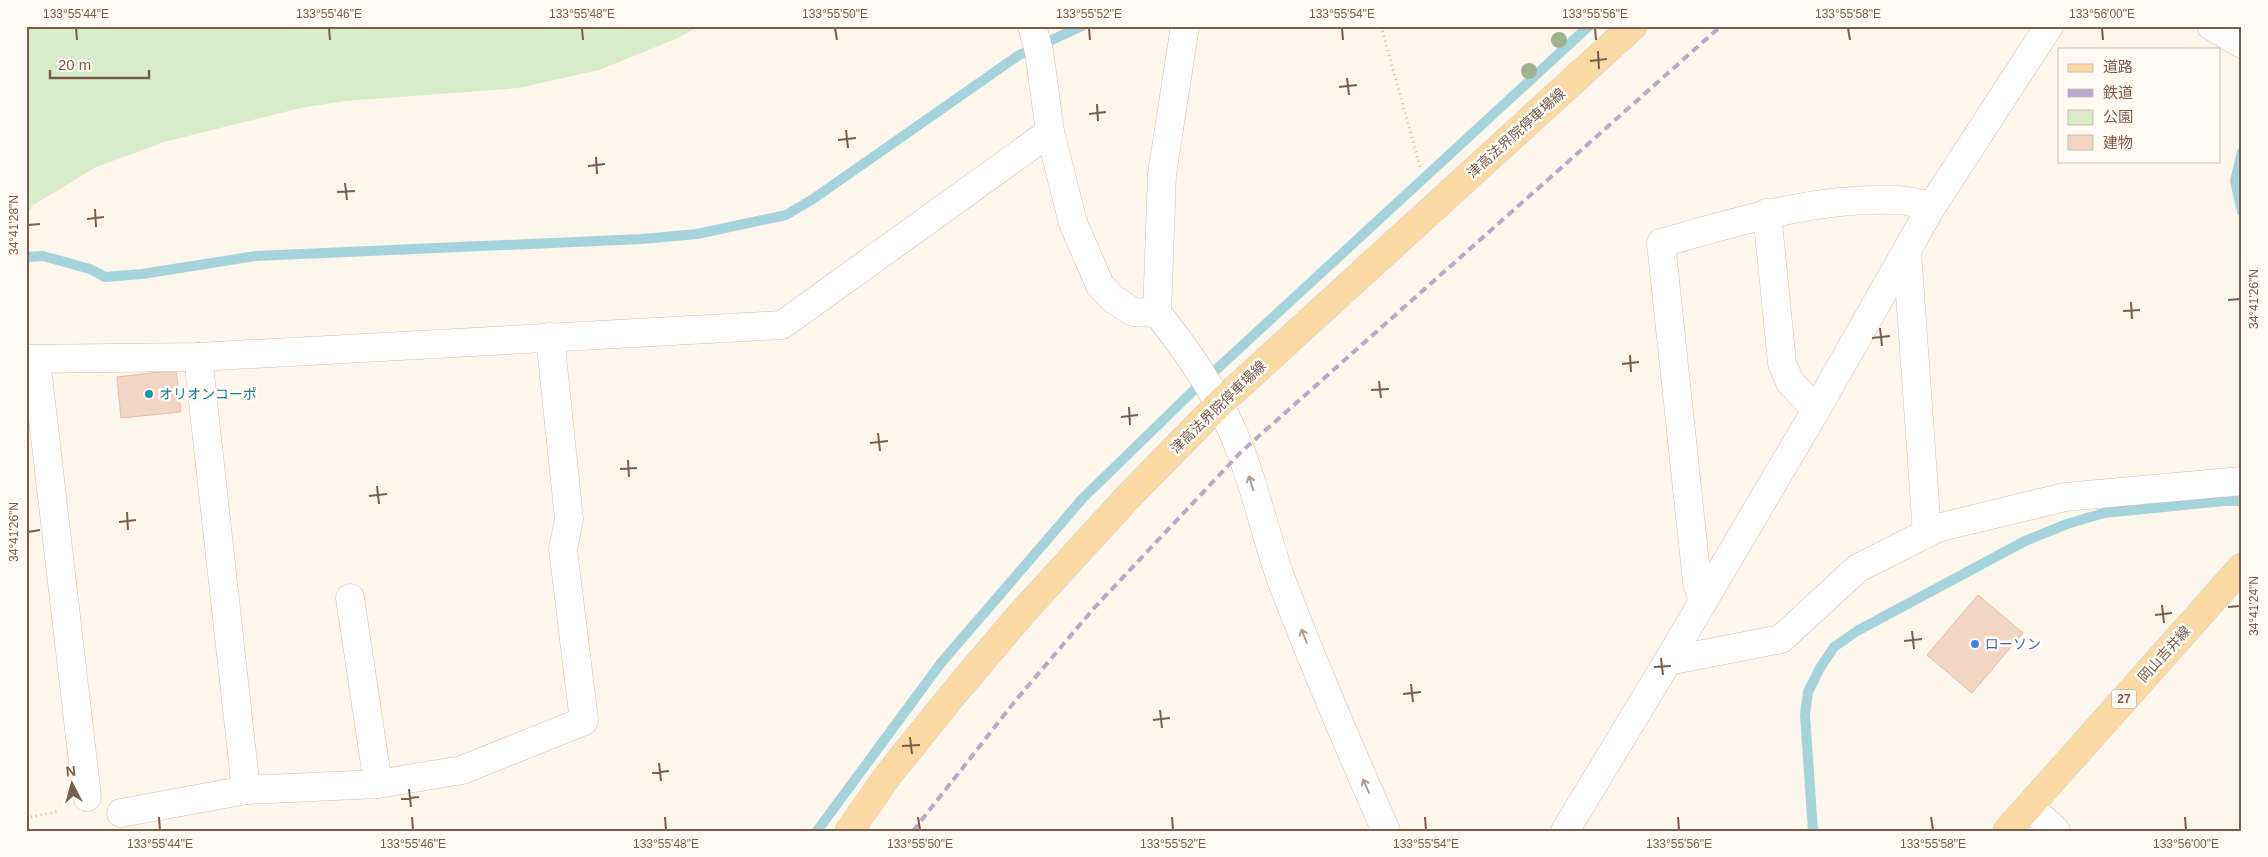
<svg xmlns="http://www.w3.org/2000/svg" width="2268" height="857" font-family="Helvetica,'Noto Sans JP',sans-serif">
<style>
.green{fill:#d8ecc9}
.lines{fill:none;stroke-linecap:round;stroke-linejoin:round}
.stream{stroke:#a5d3da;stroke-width:10}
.building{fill:#f3d5c3;stroke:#e6bba3}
.minor-casing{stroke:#d1beb0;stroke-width:29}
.major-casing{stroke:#dad1cd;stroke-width:29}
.path{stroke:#d9b8a5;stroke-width:3;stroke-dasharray:1 4;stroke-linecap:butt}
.minor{stroke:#fff;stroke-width:28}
.major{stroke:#fbd9a5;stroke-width:28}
.rail{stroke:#b9a8c9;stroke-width:4;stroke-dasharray:8 5;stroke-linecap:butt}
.tree{fill:#a0b28e}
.oneway{stroke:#af9d94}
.ticks{fill:none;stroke:#7a5c4d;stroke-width:2}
.culture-dot{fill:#0f9aa8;stroke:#fffaf3;stroke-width:2}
.shop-dot{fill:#3f7fe0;stroke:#fffaf3;stroke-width:2}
.labels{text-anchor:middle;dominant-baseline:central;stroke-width:5;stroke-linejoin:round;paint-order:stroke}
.shield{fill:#fffaf3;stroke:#a28b7f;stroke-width:1}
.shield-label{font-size:12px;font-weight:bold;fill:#7a5c4d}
.street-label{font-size:14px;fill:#7a5c4d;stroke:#fffaf3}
.culture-label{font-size:14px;fill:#0d838f;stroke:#fffaf3;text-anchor:start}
.shop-label{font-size:14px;fill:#366cbe;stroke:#fffaf3;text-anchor:start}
.neatline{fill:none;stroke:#7a5c4d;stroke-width:2}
.ticks-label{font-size:12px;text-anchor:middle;fill:#7a5c4d}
</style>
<rect width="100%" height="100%" fill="#fdf6ec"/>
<path class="green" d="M26,26H699L678,38L599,70L519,88L345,101L301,108L164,142L96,167L32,206L26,217Z"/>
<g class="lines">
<g class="stream">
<path d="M2242,152L2235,181L2242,212"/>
<path d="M26,257L43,256L90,269L105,277L142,274L256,256L642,239L697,234L786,215L813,199L1019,55L1082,26"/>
<path d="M817,831L941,663L1083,498L1193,391L1589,26"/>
<path d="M1813,831L1805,715L1808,692L1820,668L1834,647L1857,631L2025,541L2067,524L2104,513L2224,501H2242"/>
</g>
</g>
<g class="building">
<path d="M176,370L181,412L121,418L117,377Z"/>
<path d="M1978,595L2023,633L1972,693L1927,655Z"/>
</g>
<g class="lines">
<defs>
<g id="minor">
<path d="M1032,26L1039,51L1050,132L1073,223L1100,285L1112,298L1133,312L1157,313"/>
<path d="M1185,26L1162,174L1157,313C1192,356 1222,401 1241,452C1257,494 1266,537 1281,579C1313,664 1349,747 1386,831"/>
<path d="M2211,26L2242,44"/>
<path d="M1767,213L1782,363L1790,382L1816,410"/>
<path d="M1907,251L1927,533"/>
<path d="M198,357L246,790"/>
<path d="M26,359L198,357L782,325L1050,132"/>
<path d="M36,359L87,797"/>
<path d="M350,598L378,784"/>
<path d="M1703,601L1697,582L1661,243C1737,222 1814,197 1895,200C1907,200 1920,204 1932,206"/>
<path d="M1668,661L1781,639L1858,568L1937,528L2065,497L2242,481"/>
<path d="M2029,806L2056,831"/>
<path d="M121,813L246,790L378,784L462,770L584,721L563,549L569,519L550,337"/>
<path d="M1565,831L1668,661L1816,410L1932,206L2049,26"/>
</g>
<g id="major">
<path d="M849,831L889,774L955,692L1023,612L1127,498L1220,403L1633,26"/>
<path d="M2007,831L2242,567"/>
</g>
</defs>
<use href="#minor" class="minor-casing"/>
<use href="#major" class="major-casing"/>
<g class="path">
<path d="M1381,26L1420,167"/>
<path d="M26,818L60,811"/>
</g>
<use href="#minor" class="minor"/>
<use href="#major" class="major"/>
<path class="rail" d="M913,831L1016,700L1095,607L1241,452L1721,26"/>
</g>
<g class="tree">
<circle cx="1559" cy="40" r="8"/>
<circle cx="1529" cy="71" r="8"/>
</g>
<defs><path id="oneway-shaft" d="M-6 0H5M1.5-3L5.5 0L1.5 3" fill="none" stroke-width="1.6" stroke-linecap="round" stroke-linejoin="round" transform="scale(1.25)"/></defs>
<g class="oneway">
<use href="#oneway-shaft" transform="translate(1251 483) rotate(-107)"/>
<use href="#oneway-shaft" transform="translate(1304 636) rotate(-112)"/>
<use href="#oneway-shaft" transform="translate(1366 786) rotate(-114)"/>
</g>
<path class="ticks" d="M76,28L77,40M329,28L330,40M582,28L583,40M835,28L837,40M1089,28L1090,40M1342,28L1343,40M1595,28L1596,40M1848,28L1850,40M2102,28L2103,40M1598,51L1599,69M1590,61L1607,59M1347,78L1349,95M1339,87L1357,85M1097,104L1098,121M1089,114L1106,112M846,130L848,148M838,140L856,138M596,157L597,174M588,166L605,164M345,183L347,200M337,192L355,191M95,209L96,227M87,219L104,217M28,225L40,224M2228,300L2240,299M2131,302L2132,319M2123,311L2140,310M1880,328L1882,346M1872,338L1890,336M1630,355L1631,372M1622,364L1639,362M1379,381L1381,398M1371,390L1389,389M1129,407L1130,425M1121,417L1138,415M878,433L880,451M870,443L888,441M628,460L629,477M620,469L637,468M377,486L379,504M369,496L387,494M127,512L128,530M119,522L136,520M28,532L40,530M2162,605L2164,623M2228,607L2240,606M2155,615L2172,613M1912,631L1914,649M1904,641L1922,639M1661,658L1663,675M1654,667L1671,666M1411,684L1413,702M1403,694L1421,692M1160,710L1162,728M1153,720L1170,718M910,737L912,754M902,746L920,745M659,763L661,781M652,773L669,771M409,789L411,807M401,799L419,797M159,817L160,830M412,817L413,830M665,817L666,830M918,817L920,830M1172,817L1173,830M1425,817L1426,830M1678,817L1679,830M1931,817L1933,830M2185,817L2186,830"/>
<circle class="culture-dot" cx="149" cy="394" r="5"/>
<circle class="shop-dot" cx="1975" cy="644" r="5"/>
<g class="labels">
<rect class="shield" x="2111.5" y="689.5" width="25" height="19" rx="4"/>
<g class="shield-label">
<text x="2124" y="699">27</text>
</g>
<g class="street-label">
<text transform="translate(1516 133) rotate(-42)">津高法界院停車場線</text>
<text transform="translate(1218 407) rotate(-44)">津高法界院停車場線</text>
<text transform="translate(2164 654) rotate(-48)">岡山吉井線</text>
</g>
<g class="culture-label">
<text x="159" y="394">オリオンコーポ</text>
</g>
<g class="shop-label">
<text x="1985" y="644">ローソン</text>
</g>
</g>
<rect width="2268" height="857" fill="none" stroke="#fffaf3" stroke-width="55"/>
<rect x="2058" y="48" width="162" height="115" fill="#fffaf3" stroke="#cabbb1"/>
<rect x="2068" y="64" width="25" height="8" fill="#fbd9a5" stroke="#cabbb1"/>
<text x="2103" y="72" font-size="15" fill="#7a5c4d">道路</text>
<rect x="2068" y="89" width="25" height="8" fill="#b9a8c9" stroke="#cabbb1"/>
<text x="2103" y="98" font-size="15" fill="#7a5c4d">鉄道</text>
<rect x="2068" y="110" width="25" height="15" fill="#d8ecc9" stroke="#cabbb1"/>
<text x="2103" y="122" font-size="15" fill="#7a5c4d">公園</text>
<rect x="2068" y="135" width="25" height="15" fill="#f3d5c3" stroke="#cabbb1"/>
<text x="2103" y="148" font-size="15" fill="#7a5c4d">建物</text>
<g transform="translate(72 784) rotate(354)" stroke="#fffaf3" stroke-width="4" paint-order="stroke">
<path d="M0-4L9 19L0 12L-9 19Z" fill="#7a5c4d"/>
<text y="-8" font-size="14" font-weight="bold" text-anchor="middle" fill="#7a5c4d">N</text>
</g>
<path d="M50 70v8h99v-8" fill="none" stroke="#7a5c4d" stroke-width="2.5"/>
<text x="58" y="70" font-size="15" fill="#7a5c4d" stroke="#fffaf3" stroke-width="4" paint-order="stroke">20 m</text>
<rect x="28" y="28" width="2212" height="802" class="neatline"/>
<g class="ticks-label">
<text x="76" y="18">133°55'44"E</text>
<text x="329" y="18">133°55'46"E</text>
<text x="582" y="18">133°55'48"E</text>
<text x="835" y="18">133°55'50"E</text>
<text x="1089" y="18">133°55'52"E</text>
<text x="1342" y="18">133°55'54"E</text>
<text x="1595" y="18">133°55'56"E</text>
<text x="1848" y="18">133°55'58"E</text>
<text x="2102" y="18">133°56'00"E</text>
<text transform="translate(14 225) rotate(-90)" y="4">34°41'28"N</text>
<text transform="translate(2254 299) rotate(-90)" y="4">34°41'26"N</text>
<text transform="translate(14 532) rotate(-90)" y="4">34°41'26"N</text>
<text transform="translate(2254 606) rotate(-90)" y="4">34°41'24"N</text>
<text x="160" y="848">133°55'44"E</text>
<text x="413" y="848">133°55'46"E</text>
<text x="666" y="848">133°55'48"E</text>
<text x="920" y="848">133°55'50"E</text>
<text x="1173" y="848">133°55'52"E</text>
<text x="1426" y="848">133°55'54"E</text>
<text x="1679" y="848">133°55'56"E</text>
<text x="1933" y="848">133°55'58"E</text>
<text x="2186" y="848">133°56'00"E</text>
</g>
</svg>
